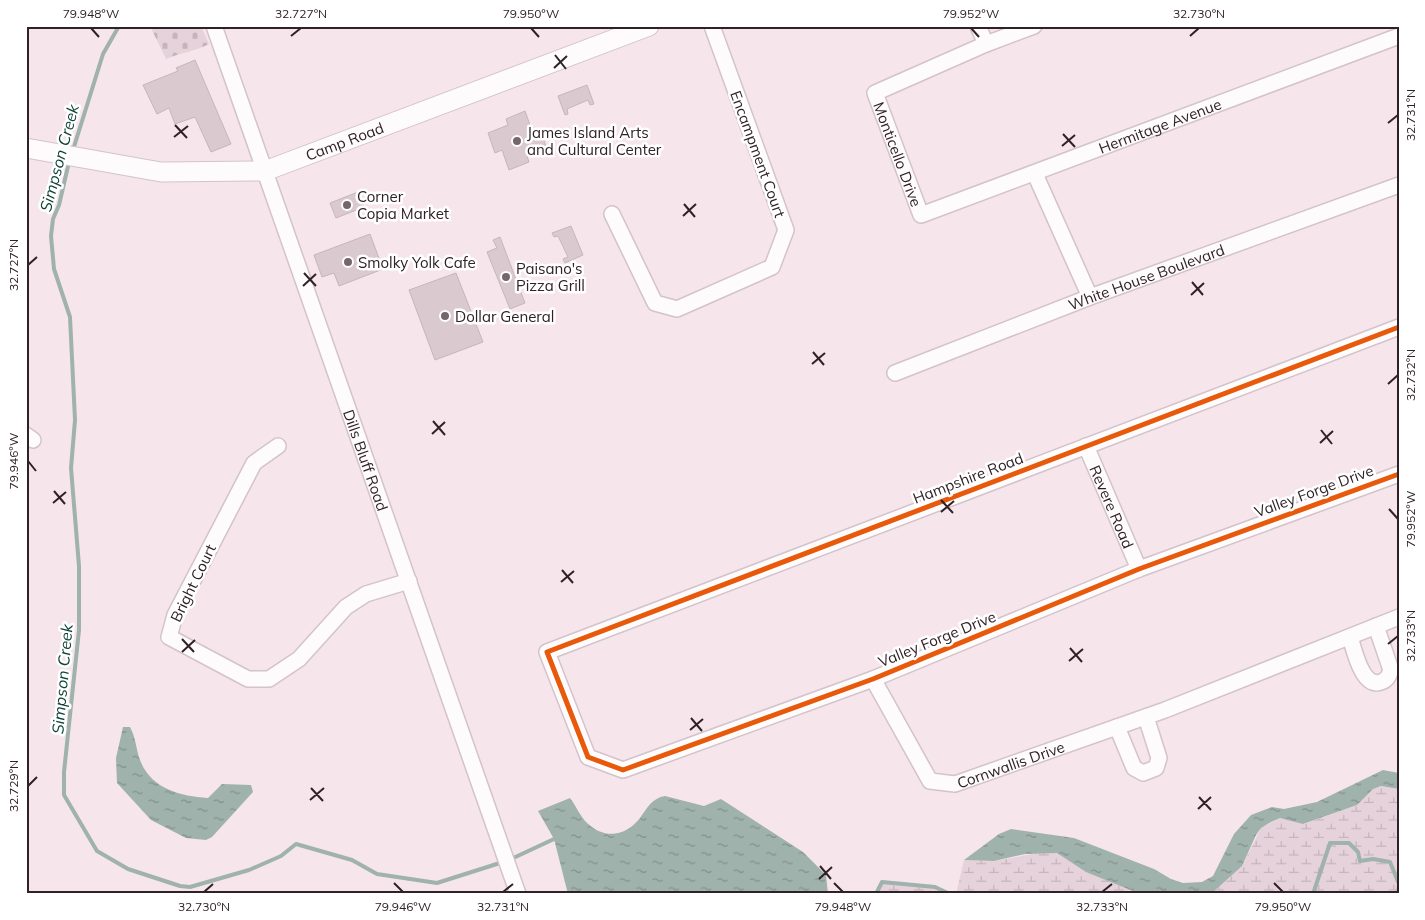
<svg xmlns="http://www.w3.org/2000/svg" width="1425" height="920" font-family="Mulish,sans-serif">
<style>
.wetland{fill:url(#wetland-marsh)}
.cemetery{fill:url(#cemetery-stones)}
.water{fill:url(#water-ripples)}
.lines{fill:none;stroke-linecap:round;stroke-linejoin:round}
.stream{stroke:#9fb2ac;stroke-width:4}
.building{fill:#dacad0;stroke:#c5b6bc}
.minor-casing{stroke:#d3c3ca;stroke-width:18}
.major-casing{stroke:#d3c3ca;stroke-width:21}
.minor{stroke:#fefbfc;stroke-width:15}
.major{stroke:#fefbfc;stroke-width:19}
.cycleway-casing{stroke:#fff;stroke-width:8}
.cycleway{stroke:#e8590c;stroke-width:5}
.ticks{fill:none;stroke:#2f2127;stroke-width:2}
.poi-dot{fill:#75666c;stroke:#fff;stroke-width:2}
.labels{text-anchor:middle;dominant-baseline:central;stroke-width:5;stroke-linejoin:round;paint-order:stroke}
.street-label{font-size:15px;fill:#2f2127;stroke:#fff}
.poi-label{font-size:15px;fill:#2f2127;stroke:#fff;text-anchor:start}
.water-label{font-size:16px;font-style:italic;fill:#0f4236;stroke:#fff}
.neatline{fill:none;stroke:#2f2127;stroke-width:2}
.ticks-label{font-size:12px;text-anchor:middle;fill:#2f2127}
</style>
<defs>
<pattern id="wetland-marsh" width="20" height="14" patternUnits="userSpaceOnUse" patternTransform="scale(1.25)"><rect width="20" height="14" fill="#e6d2da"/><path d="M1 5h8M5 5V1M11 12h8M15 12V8" fill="none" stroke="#c6b4bb"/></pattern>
<pattern id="cemetery-stones" width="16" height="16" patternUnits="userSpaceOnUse" patternTransform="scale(1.25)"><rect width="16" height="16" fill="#e6d2da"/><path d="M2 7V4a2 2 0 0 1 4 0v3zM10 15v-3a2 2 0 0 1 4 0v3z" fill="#c6b4bb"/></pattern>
<pattern id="water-ripples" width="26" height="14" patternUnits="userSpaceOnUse" patternTransform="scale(1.25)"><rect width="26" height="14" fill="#9fb2ac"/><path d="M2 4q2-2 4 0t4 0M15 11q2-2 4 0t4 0" fill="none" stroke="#82908c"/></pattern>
</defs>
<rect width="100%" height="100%" fill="#f7e5ec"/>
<g class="wetland">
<path d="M1381,786L1399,789V894H1211L1242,866L1261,828L1280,818L1304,824L1357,805L1372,789Z"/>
<path d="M1038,853H1057L1087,872L1140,894H956L964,860L994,861Z"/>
<path d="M882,882L935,887L950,894H871L876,893Z"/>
</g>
<path class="cemetery" d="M150,26H201L209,44C196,51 180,53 166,59Z"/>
<g class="water">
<path d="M123,727H130C136,738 136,749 140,760C151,789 180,796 208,798L222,784L251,785L253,792L212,837L206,840L186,838L151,820L117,783L116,758Z"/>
<path d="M1383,770L1399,773V789L1381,786L1373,789L1357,805L1303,824L1280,818L1271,822L1261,828L1256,835L1242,866L1211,894H1140L1086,872L1057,853L1025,854L994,861L964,860L999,834L1011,829L1074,838L1154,869L1171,879L1183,883L1202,882L1213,876L1234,834L1251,815L1272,807L1284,809L1317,802Z"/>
<path d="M665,796L704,806L721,799L803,852L826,875L828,894H568L554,839L538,811L570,798C576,806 580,816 587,823C605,840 626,836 640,818C647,808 652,798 665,796Z"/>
</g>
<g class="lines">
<g class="stream">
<path d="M73,150L103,54L119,26"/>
<path d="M69,162L59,205L53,219L51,236L54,269L70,317L75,420L71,468L79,566V630L64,772V795L97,851L128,869L180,886L190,887L249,870L281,856L296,844L352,860L377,874L437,883L503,862"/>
<path d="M509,860L554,839"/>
<path d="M876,894L882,882L935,887L950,894"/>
<path d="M1313,894L1330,843H1349L1358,852L1360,861L1373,859L1390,862L1399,884L1398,894"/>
</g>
</g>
<g class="building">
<path d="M195,60L231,144L211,152L195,117L175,124L169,108L157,114L143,85L178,71L176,68Z"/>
<path d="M587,85L594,104L590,105L588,100L567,109L568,114L565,115L558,96Z"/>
<path d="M525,111L530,125L527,127L530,133L540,129L547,149L527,156L529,162L509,170L502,150L495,153L488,133L508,125L506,119Z"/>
<path d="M358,192L364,207L336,218L330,203Z"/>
<path d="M571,226L583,255L565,263L563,259L568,257L558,236L554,237L552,233Z"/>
<path d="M370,234L383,269L339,286L334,273L322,277L314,255Z"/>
<path d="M500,237L525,303L510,309L487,252L497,248L493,240Z"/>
<path d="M456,273L483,342L435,360L409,290Z"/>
</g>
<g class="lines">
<defs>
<g id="minor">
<path id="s1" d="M214,26L518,894"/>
<path d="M978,26L986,44"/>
<path id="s2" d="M1034,26L986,44L875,93L921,215L1399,36"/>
<path d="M1035,174L1090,297"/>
<path d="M612,214L655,303L677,309L772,267L786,230L712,26"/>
<path d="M1399,327L547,652L588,757L623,770L873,679L1139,569L1399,474"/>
<path id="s3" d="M895,373L1090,297L1399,185"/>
<path d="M26,435L33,440"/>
<path d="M278,446L254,463L175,615L169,637L248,679H269L299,659L346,607L366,594L409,581"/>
<path id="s4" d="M1086,446L1139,569"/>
<path d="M1350,637C1354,649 1362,689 1381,682C1387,680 1389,676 1391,670L1376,626"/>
<path id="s5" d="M873,679L930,781L955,784L1165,710L1399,617"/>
<path d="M1117,727L1134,768L1143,773L1156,768L1159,758L1146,717"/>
</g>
<g id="major">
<path id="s6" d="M26,148L161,172L265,171L649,26"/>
</g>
</defs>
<use href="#minor" class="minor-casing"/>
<use href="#major" class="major-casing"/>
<use href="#minor" class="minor"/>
<use href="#major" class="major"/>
<defs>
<path id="cycleway" d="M1399,327L547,652L588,757L623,770L873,679L1139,569L1399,474"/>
</defs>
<use href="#cycleway" class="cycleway-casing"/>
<use href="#cycleway" class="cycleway"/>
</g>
<path class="ticks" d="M91,28L99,37M531,28L539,37M971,28L979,37M291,36L301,28M1190,36L1199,28M555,55L566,69M554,68L567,56M1388,123L1398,115M175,125L187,138M1063,134L1075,147M174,137L188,126M1062,146L1075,135M684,204L695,217M683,216L696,204M28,265L37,257M304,273L316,286M1192,282L1203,295M303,286L316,274M1191,295L1204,283M813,352L824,365M812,364L825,353M1388,384L1398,375M433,421L445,435M1321,430L1332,444M432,434L445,422M1320,443L1333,431M28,461L36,471M54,491L65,504M941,500L953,513M53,503L66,492M1389,509L1398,519M941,512L954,501M562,570L573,583M561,582L574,571M182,639L194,652M1388,644L1398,636M1070,648L1082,662M182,652L195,640M1069,661L1083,649M691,718L702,731M690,730L703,719M28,786L37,777M311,788L323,801M1199,797L1211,810M310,800L324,788M1198,809L1211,797M820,866L831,879M819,879L832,867M394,883L403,892M834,883L843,892M1274,883L1283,892M204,892L213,884M503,892L513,884M1102,892L1112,884"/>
<g class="poi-dot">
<circle cx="517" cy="141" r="5"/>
<circle cx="347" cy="205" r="5"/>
<circle cx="348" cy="262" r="5"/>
<circle cx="506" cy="277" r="5"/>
<circle cx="445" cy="316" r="5"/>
</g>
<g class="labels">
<g class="street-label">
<text stroke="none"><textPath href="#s2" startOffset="558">Hermitage Avenue</textPath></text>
<text stroke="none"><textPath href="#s6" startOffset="326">Camp Road</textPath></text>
<text transform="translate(758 154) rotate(70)">Encampment Court</text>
<text stroke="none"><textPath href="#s2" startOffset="238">Monticello Drive</textPath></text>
<text stroke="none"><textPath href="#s3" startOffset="269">White House Boulevard</textPath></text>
<text stroke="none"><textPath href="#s1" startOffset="460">Dills Bluff Road</textPath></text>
<text transform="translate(968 478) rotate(-21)">Hampshire Road</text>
<text transform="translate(1314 491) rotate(-20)">Valley Forge Drive</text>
<text stroke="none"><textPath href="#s4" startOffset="66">Revere Road</textPath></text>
<text transform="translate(193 583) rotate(-64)">Bright Court</text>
<text transform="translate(937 639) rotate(-22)">Valley Forge Drive</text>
<text stroke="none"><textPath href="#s5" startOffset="201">Cornwallis Drive</textPath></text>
</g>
<g class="poi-label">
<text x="527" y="132">James Island Arts<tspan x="527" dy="17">and Cultural Center</tspan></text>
<text x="357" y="196">Corner<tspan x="357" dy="17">Copia Market</tspan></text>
<text x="358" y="262">Smolky Yolk Cafe</text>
<text x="516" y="268">Paisano's<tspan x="516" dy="17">Pizza Grill</tspan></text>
<text x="455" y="316">Dollar General</text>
</g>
<g class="water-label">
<text transform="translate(59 158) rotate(-75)">Simpson Creek</text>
<text transform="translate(62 679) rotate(-85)">Simpson Creek</text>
</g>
</g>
<rect width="1425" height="920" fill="none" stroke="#ffffff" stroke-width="55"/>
<rect x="28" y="28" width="1370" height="864" class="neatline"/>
<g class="ticks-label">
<text x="91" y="18">79.948°W</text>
<text x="301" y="18">32.727°N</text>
<text x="531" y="18">79.950°W</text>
<text x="971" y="18">79.952°W</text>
<text x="1199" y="18">32.730°N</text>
<text transform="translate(1411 115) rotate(-90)" y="4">32.731°N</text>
<text transform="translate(14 265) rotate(-90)" y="4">32.727°N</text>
<text transform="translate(1411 375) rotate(-90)" y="4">32.732°N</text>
<text transform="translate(14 461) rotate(-90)" y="4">79.946°W</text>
<text transform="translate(1411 519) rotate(-90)" y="4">79.952°W</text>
<text transform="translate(1411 636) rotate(-90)" y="4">32.733°N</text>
<text transform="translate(14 786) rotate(-90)" y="4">32.729°N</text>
<text x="204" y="911">32.730°N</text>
<text x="403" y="911">79.946°W</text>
<text x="503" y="911">32.731°N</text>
<text x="843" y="911">79.948°W</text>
<text x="1102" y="911">32.733°N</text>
<text x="1283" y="911">79.950°W</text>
</g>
</svg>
